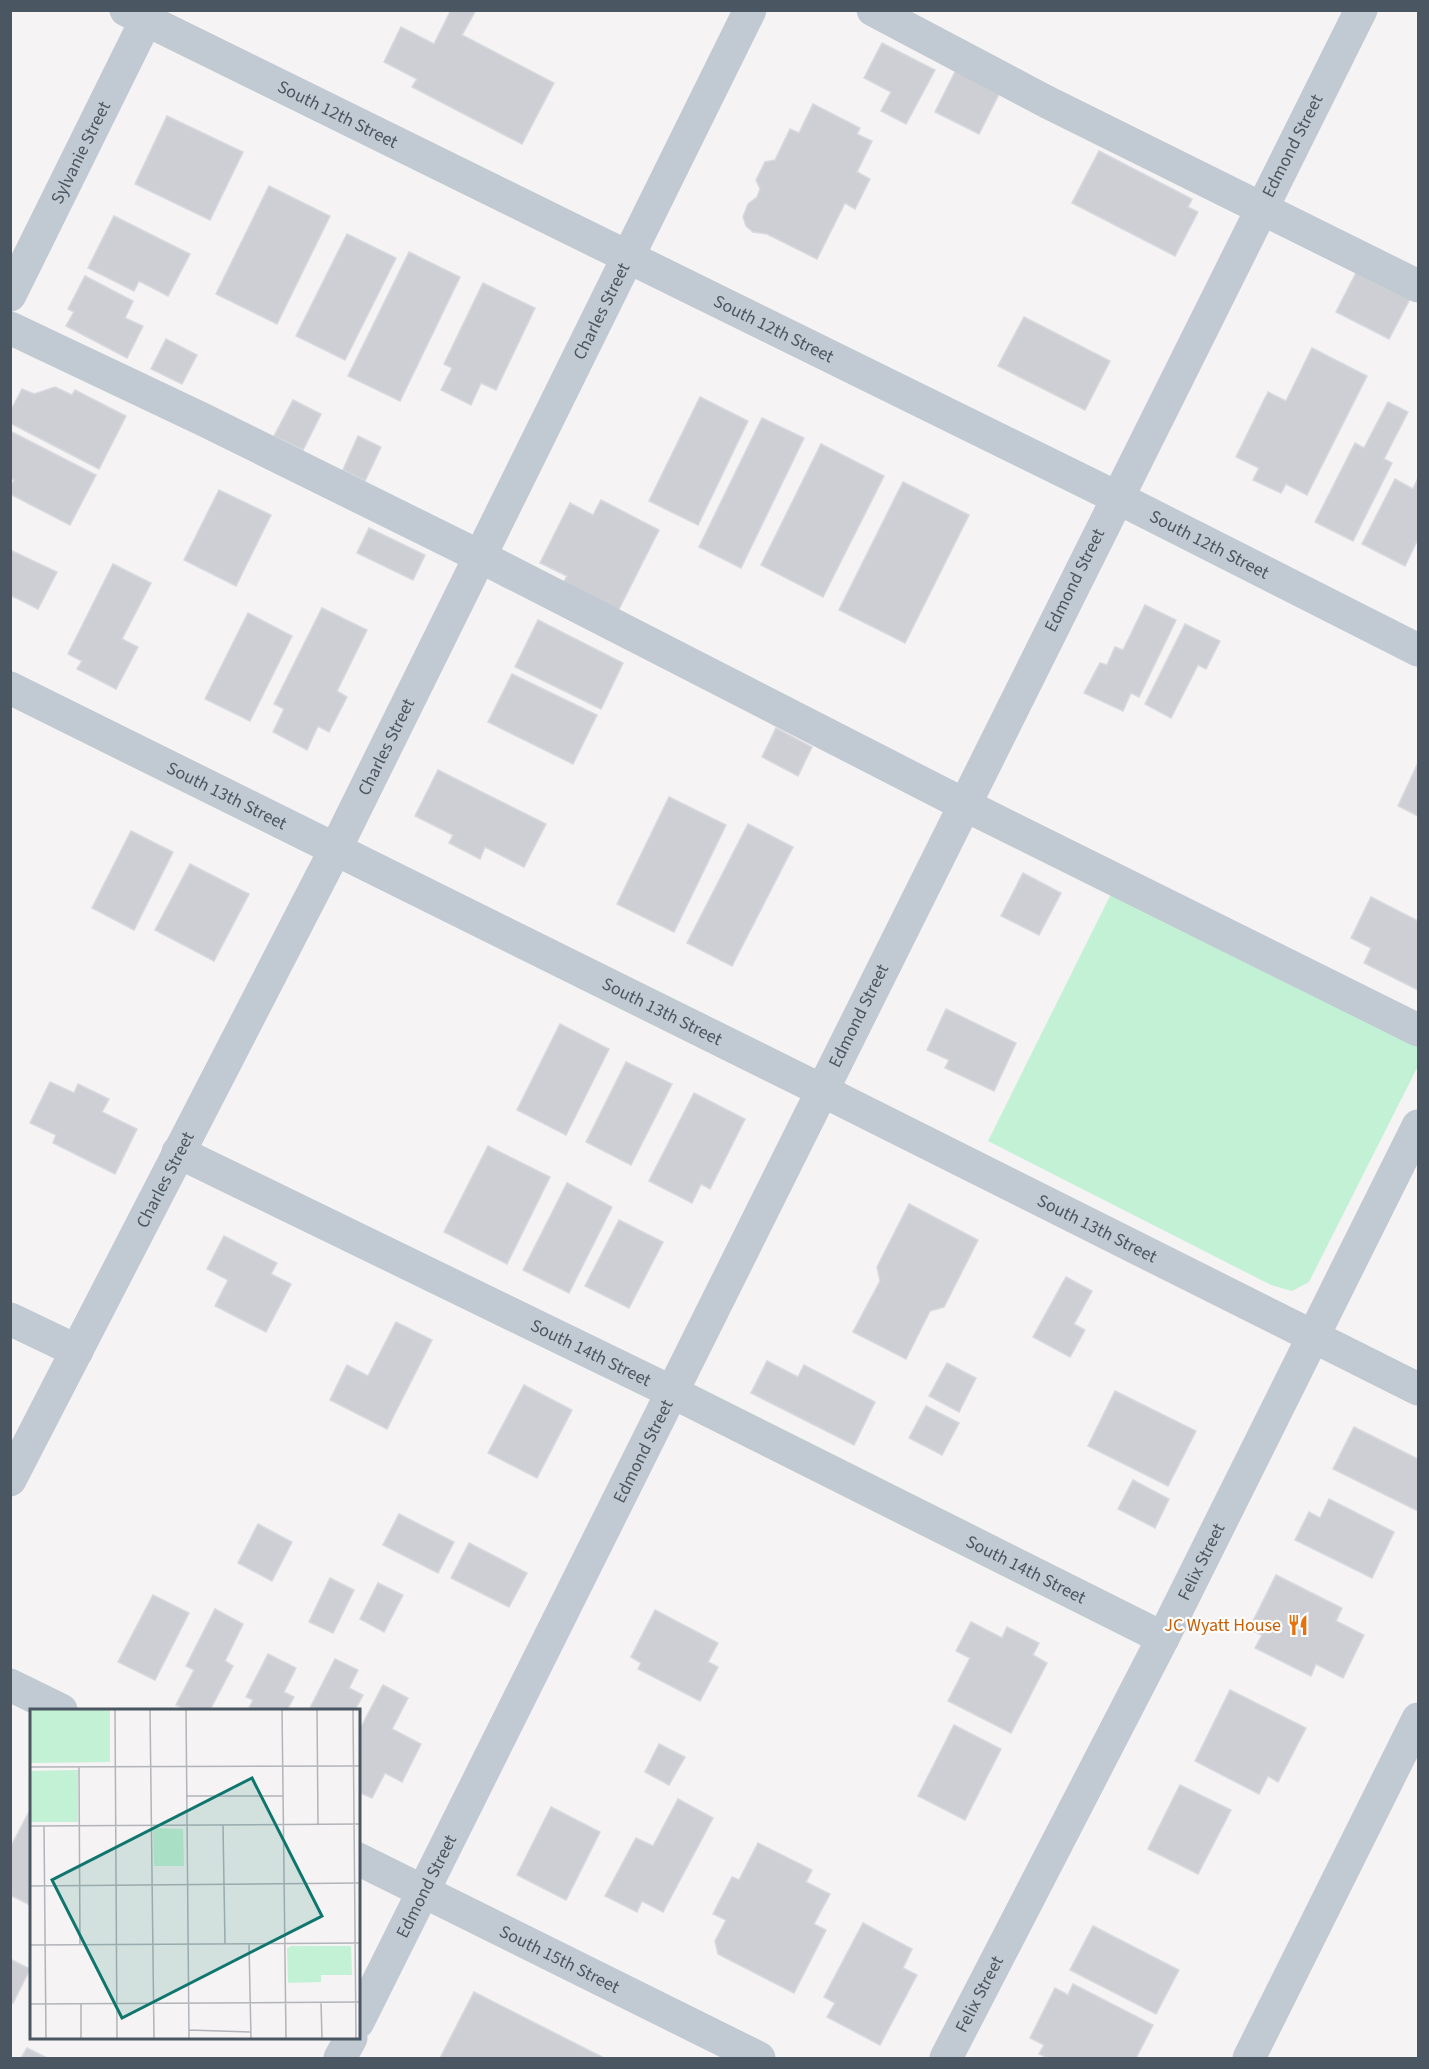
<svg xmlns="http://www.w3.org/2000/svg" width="1429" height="2069" font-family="'Source Sans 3',sans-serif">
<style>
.green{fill:#c3f1d5}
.building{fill:#cdcfd5;stroke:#d7d9de;stroke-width:1.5}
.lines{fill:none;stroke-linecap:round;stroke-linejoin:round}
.minor{stroke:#c1cad2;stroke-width:33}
.labels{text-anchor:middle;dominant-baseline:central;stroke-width:4.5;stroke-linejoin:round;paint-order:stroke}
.street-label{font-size:18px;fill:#4a5661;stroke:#fff}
.food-label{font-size:18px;fill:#c56008;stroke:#fff;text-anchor:end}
.inset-road{fill:none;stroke:#b1b4b9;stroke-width:1.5}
.view{fill:#0f766e;fill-opacity:0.15;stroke:#0f766e;stroke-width:3}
.inset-edge{fill:none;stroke:#4a5661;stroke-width:3}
</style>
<rect width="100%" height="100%" fill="#f5f3f3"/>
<path class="green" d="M1112,892L1418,1045V1066L1309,1282L1292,1291L1271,1285L988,1141Z"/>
<g class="building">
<path d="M451,10H476L462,35L554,83L522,144L412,87L417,79L384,62L401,27L434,44Z"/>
<path d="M882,43L935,70L906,124L881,111L891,92L864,78Z"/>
<path d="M956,70L1000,92L979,134L935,112Z"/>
<path d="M813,104L860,128L857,134L872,141L857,172L870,179L855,209L845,203L817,259L767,234L753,232L746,226L743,217L748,204L757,197L760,189L756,180L765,162L775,160L790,129L799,133Z"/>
<path d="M167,116L243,152L210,220L135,184Z"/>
<path d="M1099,151L1192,199L1188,207L1198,212L1175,256L1072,203Z"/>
<path d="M269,186L330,216L277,324L216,294Z"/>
<path d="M114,216L190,254L168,296L139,281L134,291L88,268Z"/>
<path d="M347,234L396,258L345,360L296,336Z"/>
<path d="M409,252L460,277L400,401L348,376Z"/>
<path d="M1358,269L1411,297L1389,339L1336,312Z"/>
<path d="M85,276L133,301L125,318L143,326L127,358L66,326L74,312L68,309Z"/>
<path d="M483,283L535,308L496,390L481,383L471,405L441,390L452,368L444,364Z"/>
<path d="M1024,317L1110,361L1085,410L998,366Z"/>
<path d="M166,339L197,355L182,384L151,369Z"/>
<path d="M1312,348L1367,376L1307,495L1286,484L1281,493L1253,480L1259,468L1236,457L1268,392L1286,401Z"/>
<path d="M55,387L72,395L75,390L126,416L99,469L10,423V412L22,389L34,394Z"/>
<path d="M700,397L748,421L698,525L649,501Z"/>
<path d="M293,400L321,414L303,450L274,436Z"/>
<path d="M1388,402L1408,412L1384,459L1392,463L1353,541L1315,522L1355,443L1364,448Z"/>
<path d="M762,418L804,438L741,568L699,547Z"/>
<path d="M10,431L96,475L70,525L10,494V488L14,480L10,478Z"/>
<path d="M358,436L381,447L365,481L343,470Z"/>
<path d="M821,444L884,476L823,597L761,565Z"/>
<path d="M1418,478V539L1405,566L1362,544L1395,479L1413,489Z"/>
<path d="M903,482L969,515L905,643L839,610Z"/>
<path d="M219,490L271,515L236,586L184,560Z"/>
<path d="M601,500L659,530L616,615L561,587L567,576L540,563L570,503L593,515Z"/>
<path d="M369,528L425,555L413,580L357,553Z"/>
<path d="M10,550L57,572L38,609L10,595Z"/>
<path d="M113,564L151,583L122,639L138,647L116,689L77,669L82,661L68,654Z"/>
<path d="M1145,605L1176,620L1139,697L1131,693L1123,711L1084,693L1100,663L1107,665L1115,647L1123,650Z"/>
<path d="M322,608L367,630L337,691L347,697L329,732L318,726L307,750L273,732L284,709L274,704Z"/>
<path d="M248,613L292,636L250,721L205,699Z"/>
<path d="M538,620L623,663L601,709L515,667Z"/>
<path d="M1185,624L1220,641L1206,669L1198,665L1171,718L1145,704Z"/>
<path d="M512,674L597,715L573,764L488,722Z"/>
<path d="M776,728L812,747L798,776L762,757Z"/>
<path d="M1418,763V816L1398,806Z"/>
<path d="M438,770L546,824L524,867L485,847L480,859L449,843L453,835L415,816Z"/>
<path d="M669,797L726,825L674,932L617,904Z"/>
<path d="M748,824L793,847L732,966L687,943Z"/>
<path d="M131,831L173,852L134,930L92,908Z"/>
<path d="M190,864L249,894L214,961L155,930Z"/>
<path d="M1023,873L1061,893L1039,935L1001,916Z"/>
<path d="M1371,897L1418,921V990L1364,963L1371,948L1351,938Z"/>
<path d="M946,1009L1016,1043L994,1091L945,1068L949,1060L927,1050Z"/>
<path d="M560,1024L609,1049L566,1135L517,1110Z"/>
<path d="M626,1062L672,1084L631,1165L586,1142Z"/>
<path d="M50,1082L74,1093L78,1084L109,1099L102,1112L137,1129L115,1174L53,1143L56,1135L30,1123Z"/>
<path d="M694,1093L745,1119L710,1189L701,1184L692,1203L649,1181Z"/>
<path d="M488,1146L550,1177L507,1264L444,1232Z"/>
<path d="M567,1183L612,1207L569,1293L523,1270Z"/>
<path d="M909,1204L978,1240L944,1307L930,1311L906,1359L853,1332L880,1281L877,1267Z"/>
<path d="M619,1220L663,1242L629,1308L585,1286Z"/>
<path d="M224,1236L277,1263L271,1274L291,1284L266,1332L215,1306L228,1280L207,1269Z"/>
<path d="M1066,1277L1092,1291L1074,1324L1085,1330L1070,1357L1033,1337Z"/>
<path d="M396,1322L432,1340L387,1429L330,1400L347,1365L368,1376Z"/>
<path d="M767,1361L798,1377L804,1365L875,1402L854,1445L751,1393Z"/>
<path d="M947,1363L976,1378L959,1412L929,1396Z"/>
<path d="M524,1385L572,1410L537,1478L488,1453Z"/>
<path d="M1115,1391L1196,1431L1168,1486L1088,1446Z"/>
<path d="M926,1406L959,1423L942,1455L909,1438Z"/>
<path d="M1354,1427L1418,1459V1511L1333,1469Z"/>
<path d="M1133,1480L1169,1499L1155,1528L1118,1509Z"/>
<path d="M1329,1499L1394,1532L1372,1578L1295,1540L1309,1512L1320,1518Z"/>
<path d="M399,1514L454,1542L438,1573L383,1545Z"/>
<path d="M258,1524L292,1542L272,1581L238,1563Z"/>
<path d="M469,1543L527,1573L509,1607L451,1578Z"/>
<path d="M1276,1575L1342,1608L1336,1621L1364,1635L1343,1678L1316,1664L1311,1676L1255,1648L1262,1635L1249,1629Z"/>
<path d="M330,1578L354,1590L333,1633L309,1622Z"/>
<path d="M378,1583L403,1595L384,1632L360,1619Z"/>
<path d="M153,1595L189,1613L155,1680L118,1662Z"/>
<path d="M215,1609L243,1624L225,1661L233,1666L210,1710H187L176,1705L194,1670L186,1666Z"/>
<path d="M655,1610L718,1643L708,1662L718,1667L700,1701L638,1669L641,1663L631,1657Z"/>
<path d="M971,1622L1002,1638L1007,1627L1039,1643L1033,1655L1047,1663L1011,1733L948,1701L970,1658L956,1651Z"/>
<path d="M268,1654L296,1668L284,1692L294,1697L287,1710H248L253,1700L246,1697Z"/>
<path d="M335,1659L358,1670L349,1688L363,1695L355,1710H309Z"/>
<path d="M383,1685L408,1698L392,1729L421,1744L402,1782L385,1773L372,1798L358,1792V1733Z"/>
<path d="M1230,1690L1306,1728L1278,1782L1268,1776L1259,1794L1195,1761Z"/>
<path d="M954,1725L1001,1749L965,1820L918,1796Z"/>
<path d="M659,1744L685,1757L669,1785L645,1772Z"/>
<path d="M1180,1785L1231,1810L1198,1874L1148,1849Z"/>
<path d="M678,1799L713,1818L663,1912L642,1901L637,1912L605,1896L636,1838L653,1846Z"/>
<path d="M551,1807L600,1832L566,1900L517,1875Z"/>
<path d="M29,1812L32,1813V1906L10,1895V1848Z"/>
<path d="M758,1843L812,1870L806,1882L830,1894L814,1924L826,1930L794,1993L718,1954L715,1941L726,1920L713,1914L732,1877L739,1880Z"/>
<path d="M863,1923L912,1949L903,1968L917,1975L880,2045L827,2017L835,2003L824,1997Z"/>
<path d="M1093,1926L1179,1970L1156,2014L1070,1970Z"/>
<path d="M10,1959L30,1969L13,2003L10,2002Z"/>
<path d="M1073,1984L1153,2025L1136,2058H1048L1039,2054L1044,2045L1030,2038L1055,1988L1068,1995Z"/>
<path d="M474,1992L604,2058H440Z"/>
<path d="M27,2048L47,2058H21Z"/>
</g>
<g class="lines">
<g class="minor">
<path id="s1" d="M126,10L1116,497L1418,650"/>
<path d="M873,10L1047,102L1418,286"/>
<path id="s2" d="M10,295L151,10"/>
<path d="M10,328L202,419L481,557L963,804L1418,1030"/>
<path id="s3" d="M10,688L821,1090L1418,1389"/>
<path id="s4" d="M178,1152L672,1392L1163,1638"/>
<path d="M10,1319L77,1351"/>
<path id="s5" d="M10,1480L335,850L750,10"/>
<path d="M10,1685L61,1710"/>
<path id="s6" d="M358,1859L759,2058"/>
<path id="s7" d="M358,2022C695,1353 1021,678 1361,10"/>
<path d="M340,2058L351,2038"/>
<path id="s8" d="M946,2058L1163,1638L1418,1126"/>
<path d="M1249,2058L1418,1719"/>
</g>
</g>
<defs>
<symbol id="restaurant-bare" viewBox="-9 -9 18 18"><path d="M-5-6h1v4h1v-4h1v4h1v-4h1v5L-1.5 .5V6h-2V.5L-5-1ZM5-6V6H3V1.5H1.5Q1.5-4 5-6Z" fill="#e8710a" stroke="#fff" stroke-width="2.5" paint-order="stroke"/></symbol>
</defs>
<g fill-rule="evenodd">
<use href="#restaurant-bare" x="1283" y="1610" width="30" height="30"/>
</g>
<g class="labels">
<g class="street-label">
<text stroke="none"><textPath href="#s1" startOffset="236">South 12th Street</textPath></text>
<text stroke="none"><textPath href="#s7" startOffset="2096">Edmond Street</textPath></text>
<text stroke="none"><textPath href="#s2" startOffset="159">Sylvanie Street</textPath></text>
<text stroke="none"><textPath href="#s5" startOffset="1310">Charles Street</textPath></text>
<text stroke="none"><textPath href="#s1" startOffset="722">South 12th Street</textPath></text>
<text stroke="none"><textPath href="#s1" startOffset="1208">South 12th Street</textPath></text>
<text stroke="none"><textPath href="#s7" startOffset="1610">Edmond Street</textPath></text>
<text stroke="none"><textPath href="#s5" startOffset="824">Charles Street</textPath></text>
<text stroke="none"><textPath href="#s3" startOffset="242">South 13th Street</textPath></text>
<text stroke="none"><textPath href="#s3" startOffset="728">South 13th Street</textPath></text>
<text stroke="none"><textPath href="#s7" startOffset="1124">Edmond Street</textPath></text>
<text stroke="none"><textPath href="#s5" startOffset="338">Charles Street</textPath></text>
<text stroke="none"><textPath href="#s3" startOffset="1214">South 13th Street</textPath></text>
<text stroke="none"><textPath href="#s4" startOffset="459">South 14th Street</textPath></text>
<text stroke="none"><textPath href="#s7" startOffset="638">Edmond Street</textPath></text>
<text stroke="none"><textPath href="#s8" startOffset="558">Felix Street</textPath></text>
<text stroke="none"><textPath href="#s4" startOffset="945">South 14th Street</textPath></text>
<text stroke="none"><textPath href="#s7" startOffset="152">Edmond Street</textPath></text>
<text stroke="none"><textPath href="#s6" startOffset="225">South 15th Street</textPath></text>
<text stroke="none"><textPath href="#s8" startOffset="72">Felix Street</textPath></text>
</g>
<g class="food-label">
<text x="1281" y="1625">JC Wyatt House</text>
</g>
</g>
<g transform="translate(30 1709)">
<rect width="330" height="330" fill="#f5f3f3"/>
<path d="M0,0H80V53L0,54ZM48,61V113H0V62ZM123,119L153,120L154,157H124ZM261,237H321L322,266H291V273L258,274L257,239Z" fill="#c3f1d5"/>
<path class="inset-road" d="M85,0L87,330M120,0L124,330M156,0L159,330M252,0L256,330M287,0L288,116M323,0L326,330M0,58L330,57M49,58L50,236M156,87H253M193,116L195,235M0,117L330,115M14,117L16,330M0,177L330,174M219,235L221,330M0,236L330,234M291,293L292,330M0,295L330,293M159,321L220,323M51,330V294"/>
<path class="view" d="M222,69L292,207L92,309L22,171Z"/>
<rect width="330" height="330" class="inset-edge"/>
</g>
<rect width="1429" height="2069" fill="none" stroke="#4a5661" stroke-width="24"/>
</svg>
